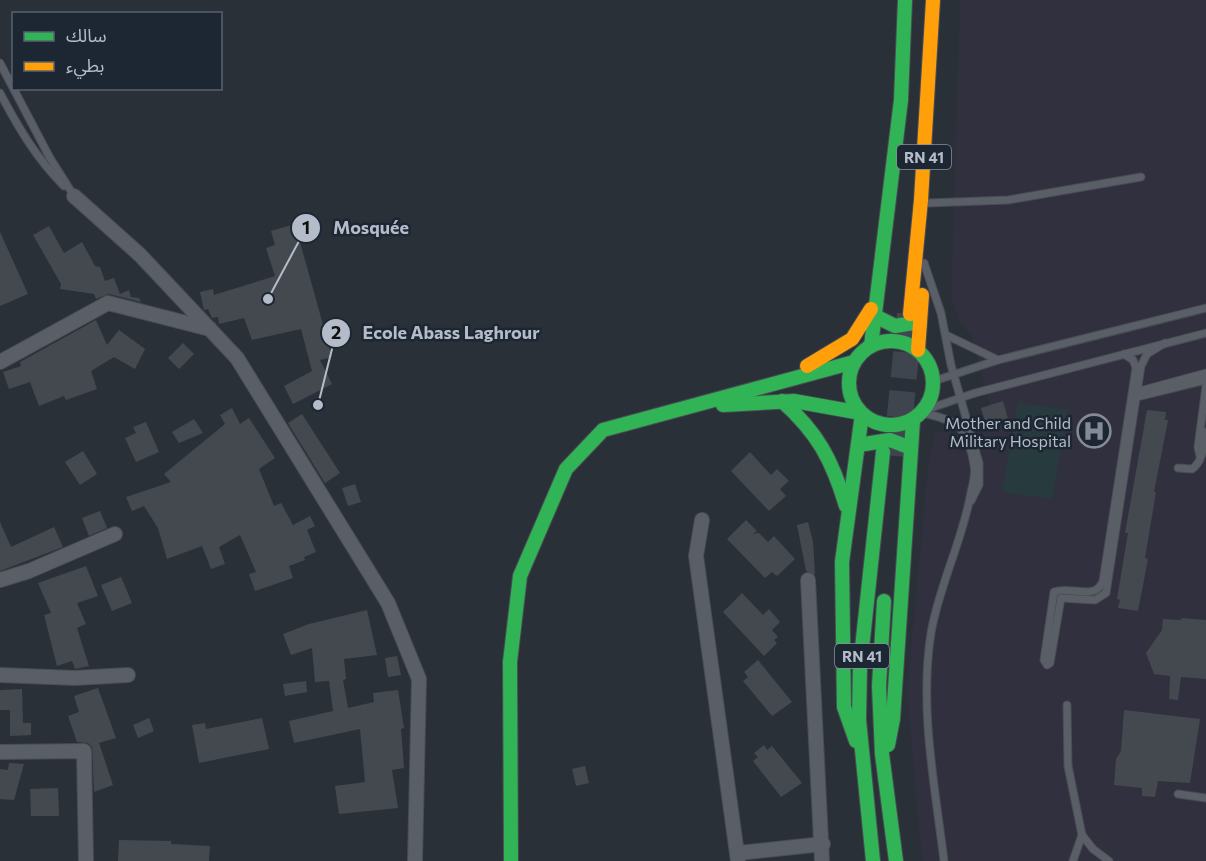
<svg xmlns="http://www.w3.org/2000/svg" width="1206" height="861" font-family="Commissioner,'Noto Sans Arabic',sans-serif">
<style>
.medical{fill:#31303e}
.green{fill:#273a3e}
.building{fill:#444950}
.lines{fill:none;stroke-linecap:round;stroke-linejoin:round}
.highway-tunnel{stroke:#3f454e;stroke-width:26;stroke-dasharray:26 13;stroke-linecap:butt}
.lane-casing{stroke:#484c53;stroke-width:9}
.street-casing{stroke:#484c53;stroke-width:16}
.fast-casing{stroke:#484c53;stroke-width:16}
.slow-casing{stroke:#484c53;stroke-width:16}
.lane{stroke:#5a5e66;stroke-width:7}
.street{stroke:#5a5e66;stroke-width:14}
.fast{stroke:#30b455;stroke-width:14}
.slow{stroke:#ff9f0a;stroke-width:14}
.labels{text-anchor:middle;dominant-baseline:central;stroke-width:5;stroke-linejoin:round;paint-order:stroke}
.shield{fill:#1d2633;stroke:#878f9c;stroke-width:1.5}
.shield-label{font-size:15px;font-weight:bold;fill:#b4bcc9}
.poi-label{font-size:16px;fill:#b4bcc9;stroke:#1d2633;text-anchor:end}
.leader{fill:none;stroke:#b4bcc9;stroke-width:2}
.callout-dot{fill:#b4bcc9;stroke:#1d2633;stroke-width:2}
.mark-label{font-size:18px;text-anchor:middle;font-weight:bold;fill:#111}
.callout-label{font-size:18px;text-anchor:middle;font-weight:bold;fill:#b4bcc9;stroke:#1d2633;stroke-width:5;stroke-linejoin:round;paint-order:stroke}
</style>
<rect width="100%" height="100%" fill="#2a3038"/>
<path class="medical" d="M960,0H1206V861H922L907,691L928,467L934,435L937,431L951,432L960,452L985,444L981,430L987,427L981,408L990,405L971,336L960,322L951,298Z"/>
<path class="green" d="M1018,402L1068,410L1052,499L1002,492Z"/>
<g class="building">
<path d="M295,224L332,357L320,360L332,384L293,404L284,386L312,371L301,329L252,340L244,318L219,324L218,317L212,318L208,309L204,310L200,292L213,289L214,295L275,276L266,248L275,245L271,231Z"/>
<path d="M49,226L64,253L82,242L95,266L100,267L105,281L114,278L120,294L129,290L131,297L139,298L141,302L109,294L96,299L94,294L60,289L61,284L33,235Z"/>
<path d="M0,232L28,294L0,306Z"/>
<path d="M96,320L107,345L119,330L145,349L135,369L114,357L91,371L97,389L66,400L64,396L39,406L30,382L9,389L3,372L21,366L20,362Z"/>
<path d="M183,343L194,354L179,369L168,358Z"/>
<path d="M1003,401L1008,419L986,424L981,408Z"/>
<path d="M232,408L240,424L249,418L275,458L259,469L274,506L281,503L293,525L310,516L315,526L307,530L316,552L304,557L305,560L289,566L293,578L255,591L249,574L256,572L240,535L219,547L225,564L211,569L202,546L167,559L158,528L144,506L132,511L126,497L171,482L164,474L225,424L220,415Z"/>
<path d="M1147,410L1166,412L1165,420H1168L1154,492H1156L1145,558L1148,559L1138,611L1118,608L1120,600L1117,599L1128,533H1125Z"/>
<path d="M302,414L340,473L325,483L288,423Z"/>
<path d="M194,419L203,433L179,443L172,432Z"/>
<path d="M146,422L159,452L136,462L125,438L136,433L133,427Z"/>
<path d="M83,451L97,474L80,485L65,462Z"/>
<path d="M750,452L771,475L777,469L789,481L780,489L786,496L769,511L731,471Z"/>
<path d="M355,484L361,502L348,506L342,488Z"/>
<path d="M100,511L107,528L89,536L82,518Z"/>
<path d="M746,520L757,531L753,534L759,533L768,542L774,536L795,559L777,576L772,572L765,578L727,539Z"/>
<path d="M0,522L11,547L54,527L63,547L0,571Z"/>
<path d="M808,522L813,542L815,575L806,571L797,525Z"/>
<path d="M86,566L98,596L77,603L86,624L77,628L89,666L75,669L72,661L57,666L44,615L51,613L38,583Z"/>
<path d="M121,577L132,603L112,611L101,585Z"/>
<path d="M742,593L763,615L769,609L780,622L772,630L778,637L774,640L777,643L764,656L723,612Z"/>
<path d="M367,610L377,655L344,659L346,679L343,680L348,708L374,702L373,693L398,690L404,728L401,729L404,768L392,770L398,808L339,814L335,786L365,782L360,729L294,743L289,721L333,711L329,681L315,682L312,648L291,655L283,634L309,624Z"/>
<path d="M1181,618L1206,620V679L1181,677L1178,700L1169,699L1170,676L1154,674L1146,653L1162,630L1163,619L1181,620Z"/>
<path d="M397,656L401,675L388,677L385,658Z"/>
<path d="M758,660L792,702L772,716L743,681L748,677L744,672Z"/>
<path d="M306,681L307,692L285,696L283,684Z"/>
<path d="M98,688L116,738L99,743L113,785L94,792L92,747L88,743L77,742L68,716L79,712L74,696Z"/>
<path d="M22,689L23,723H31V735L10,736V710H0V690Z"/>
<path d="M1124,710L1200,719L1190,783L1158,781L1155,797L1142,796V788L1114,785L1116,759L1121,751Z"/>
<path d="M149,718L154,731L138,738L133,725Z"/>
<path d="M262,718L269,749L199,763L192,725L205,723L206,729Z"/>
<path d="M764,745L767,750L772,746L802,783L781,797L753,761L758,757L754,753Z"/>
<path d="M9,763L24,764L14,800L0,799V769L8,770Z"/>
<path d="M585,766L589,783L576,786L572,769Z"/>
<path d="M58,788L59,816H31L30,789Z"/>
<path d="M119,840L171,841V844L210,846L209,861H118Z"/>
</g>
<g class="lines">
<path class="highway-tunnel" d="M896,456L910,314"/>
<defs>
<g id="lane">
<path d="M0,63L50,158L74,196"/>
<path d="M0,93C18,127 36,158 64,186"/>
<path d="M928,203L1008,200L1141,177"/>
<path d="M924,263L941,313L951,365L979,463V485L971,501"/>
<path d="M946,335L998,360"/>
<path d="M1124,354L1133,360L1136,368L1103,581C1095,602 1069,585 1054,592L1044,660L1047,665L1050,663L1061,598L1095,600L1106,593L1141,366L1147,354L1165,343"/>
<path d="M934,381L998,360L1206,308"/>
<path d="M1136,392L1206,373"/>
<path d="M1133,398L1206,380"/>
<path d="M925,410L975,393L1206,333"/>
<path d="M922,413C958,420 968,428 974,465C976,475 973,483 971,492C963,540 939,585 931,633C919,708 935,786 944,861"/>
<path d="M1200,456L1198,447L1206,386"/>
<path d="M1178,468L1192,469C1203,462 1204,444 1206,432"/>
<path d="M1067,705L1068,766L1082,835L1073,861"/>
<path d="M1178,794L1206,798"/>
<path d="M1082,835L1093,849L1109,861"/>
</g>
<g id="street">
<path d="M74,196L140,255L237,358L388,603L419,679L415,861"/>
<path d="M0,362L108,303L210,329"/>
<path d="M702,520L696,556L738,861"/>
<path d="M0,580L29,571L115,534"/>
<path d="M808,580L822,861"/>
<path d="M0,675L75,678L128,675"/>
<path d="M0,752L84,751L86,861"/>
<path d="M739,853L823,844"/>
</g>
<g id="fast">
<path d="M873,315L895,326L920,322"/>
<circle cx="891" cy="383" r="42"/>
<path d="M871,346L901,100L905,0"/>
<path d="M782,401C818,433 832,460 846,506"/>
<path d="M723,405L794,401L861,413"/>
<path d="M858,445L890,440L911,448"/>
<path d="M884,601L879,686L882,754L896,861"/>
<path d="M856,741L844,707L842,562L862,414"/>
<path d="M888,745L893,719L913,420"/>
<path d="M511,861L510,662L520,576L566,469L603,430L854,362"/>
<path d="M873,861L859,720L860,667L883,452"/>
</g>
<g id="slow">
<path d="M910,314L921,200L933,0"/>
<path d="M918,350L922,295"/>
<path d="M807,366L852,339L871,309"/>
</g>
</defs>
<use href="#lane" class="lane-casing"/>
<use href="#street" class="street-casing"/>
<use href="#fast" class="fast-casing"/>
<use href="#slow" class="slow-casing"/>
<use href="#lane" class="lane"/>
<use href="#street" class="street"/>
<use href="#fast" class="fast"/>
<use href="#slow" class="slow"/>
</g>
<defs>
<symbol id="hospital-ring" viewBox="-11 -11 22 22"><circle r="9.5" fill="#1d2633" stroke="#848b96" stroke-width="1.5"/><path d="M-5-5h3v3.5h4V-5h3V5h-3V1.5h-4V5h-3Z" fill="#848b96"/></symbol>
</defs>
<g fill-rule="evenodd">
<use href="#hospital-ring" x="1075" y="412" width="38" height="38"/>
</g>
<g class="labels">
<g class="shield">
<rect x="897" y="145" width="54" height="24" rx="4.5"/>
<rect x="835" y="644" width="54" height="24" rx="4.5"/>
</g>
<g class="shield-label">
<text x="924" y="157">RN 41</text>
<text x="862" y="656">RN 41</text>
</g>
<g class="poi-label">
<text x="1071" y="422">Mother and Child<tspan x="1071" dy="18">Military Hospital</tspan></text>
</g>
</g>
<path class="leader" d="M268 299L306 228M318 405L336 333"/>
<g class="callout-dot">
<circle cx="268" cy="299" r="6"/>
<circle cx="318" cy="405" r="6"/>
<circle cx="306" cy="228" r="15"/>
<circle cx="336" cy="333" r="15"/>
</g>
<g class="mark-label">
<text x="306" y="234">1</text>
<text x="336" y="339">2</text>
</g>
<g class="callout-label">
<text x="371" y="234">Mosquée</text>
<text x="451" y="339">Ecole Abass Laghrour</text>
</g>
<rect x="12" y="12" width="210" height="78" fill="#1d2633" stroke="#59626f" stroke-width="1.5"/>
<rect x="24" y="32" width="30" height="9" fill="#30b455" stroke="#59626f" stroke-width="1.5"/>
<text x="66" y="42" font-size="18" fill="#b4bcc9">سالك</text>
<rect x="24" y="62" width="30" height="9" fill="#ff9f0a" stroke="#59626f" stroke-width="1.5"/>
<text x="66" y="72" font-size="18" fill="#b4bcc9">بطيء</text>
</svg>
